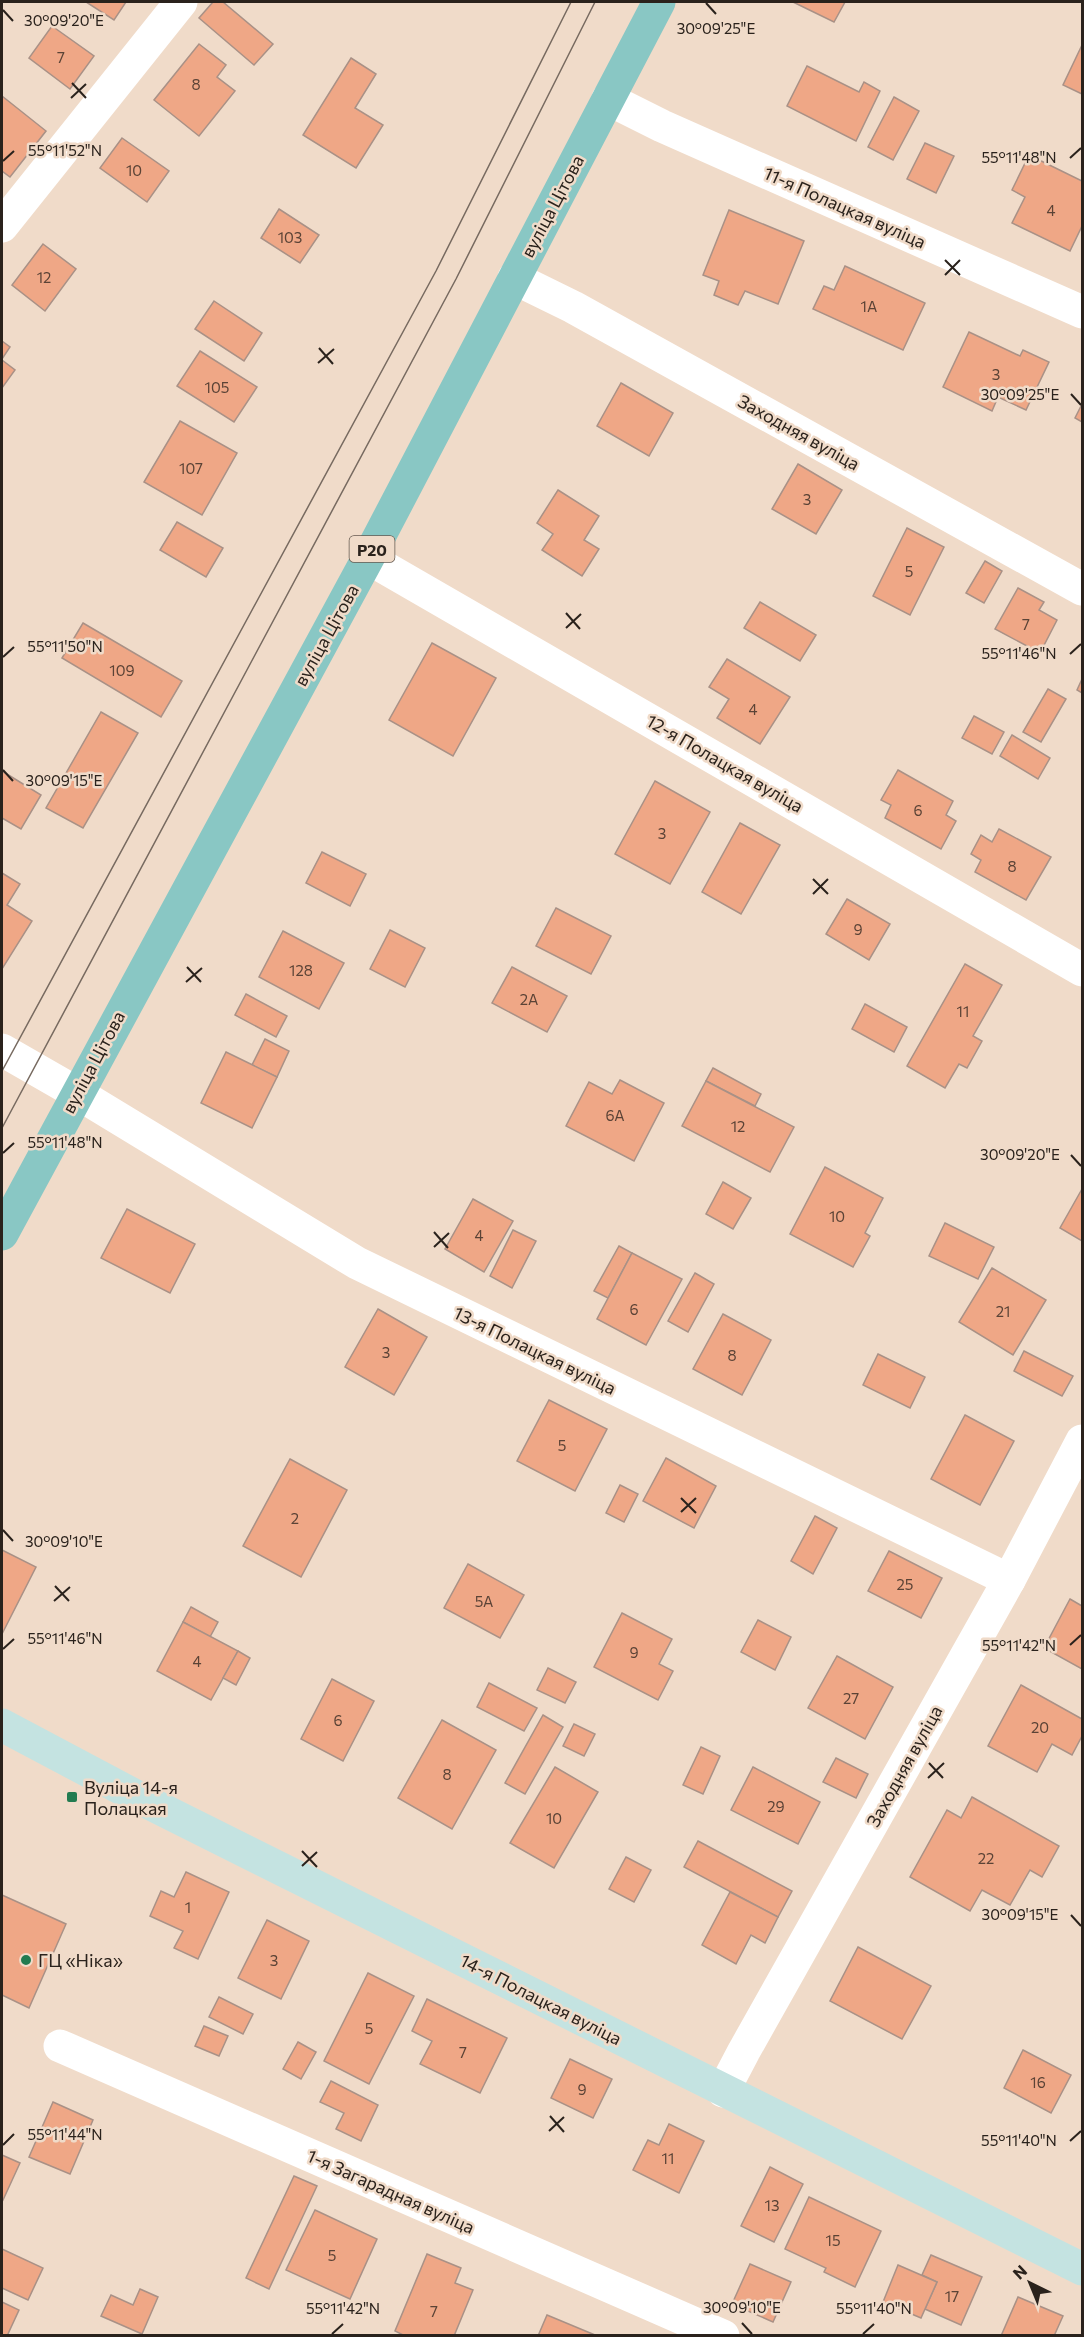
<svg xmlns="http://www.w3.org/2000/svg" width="1084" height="2337" font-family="Commissioner,sans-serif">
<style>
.building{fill:#efa786;stroke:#a99186;stroke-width:1.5}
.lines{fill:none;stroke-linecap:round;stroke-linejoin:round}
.street{stroke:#fff;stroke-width:33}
.secondary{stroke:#c4e3e1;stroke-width:33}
.primary{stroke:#89c7c4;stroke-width:33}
.tram{stroke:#776a60;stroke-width:1.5}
.ticks{fill:none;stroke:#2a221c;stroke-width:2}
.poi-dot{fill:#227b50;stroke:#f0dbc9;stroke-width:2}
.labels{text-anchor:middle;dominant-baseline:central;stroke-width:5;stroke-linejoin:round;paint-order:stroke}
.number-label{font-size:15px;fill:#5b4336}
.shield{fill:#f0dbc9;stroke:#655a50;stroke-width:1.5}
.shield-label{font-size:16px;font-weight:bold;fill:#2a221c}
.street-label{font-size:18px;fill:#2a221c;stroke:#f0dbc9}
.poi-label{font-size:18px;fill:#2a221c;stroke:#f0dbc9;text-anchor:start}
.ticks-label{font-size:15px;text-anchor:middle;fill:#2a221c;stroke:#f0dbc9;stroke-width:5;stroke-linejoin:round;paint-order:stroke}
</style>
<rect width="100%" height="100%" fill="#f0dbc9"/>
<g class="building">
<path d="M86,2H126L114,20Z"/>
<path d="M213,2H223L273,44L254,65L199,18Z"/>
<path d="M793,2H845L834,22Z"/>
<path d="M52,26L94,56L70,89L29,58Z"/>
<path d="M199,44L226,65L217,77L235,91L199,136L154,100Z"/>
<path d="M1082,45V94L1063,85Z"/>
<path d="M351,58L376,74L355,108L383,125L356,168L303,135Z"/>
<path d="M807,66L859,92L864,82L880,91L856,141L787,106Z"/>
<path d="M2,96L46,131L10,177L2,171Z"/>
<path d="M894,97L919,111L893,160L868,147Z"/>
<path d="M122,138L169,171L147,202L100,168Z"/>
<path d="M925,143L954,156L936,193L907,179Z"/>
<path d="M1029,155L1082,181V226L1070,251L1012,223L1025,197L1012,190Z"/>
<path d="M279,209L319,235L300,263L261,238Z"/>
<path d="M729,210L804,241L778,304L745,291L738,305L714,295L719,281L703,275Z"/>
<path d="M43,244L76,269L45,311L12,285Z"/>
<path d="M845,266L925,303L903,350L813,309L824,286L834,290Z"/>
<path d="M214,301L262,333L244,361L195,329Z"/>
<path d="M969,332L1020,356L1023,350L1049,362L1026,410L998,397L992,411L943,387Z"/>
<path d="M2,341L10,347L2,359Z"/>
<path d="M200,351L257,387L234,422L177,386Z"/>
<path d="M2,360L15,370L2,388Z"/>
<path d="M621,383L673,413L649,456L597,426Z"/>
<path d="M1082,404V422L1075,418Z"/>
<path d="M180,421L237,453L202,515L144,482Z"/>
<path d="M798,464L842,490L816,534L772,509Z"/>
<path d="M558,490L599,516L584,540L599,549L582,576L542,550L553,534L537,523Z"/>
<path d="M177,522L223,548L206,577L160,550Z"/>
<path d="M907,528L944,547L910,615L873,596Z"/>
<path d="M985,561L1002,571L984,603L966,593Z"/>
<path d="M1018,588L1044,602L1039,610L1057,620L1040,653L995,629Z"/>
<path d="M760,602L816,635L800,661L744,628Z"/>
<path d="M83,623L182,681L161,717L62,658Z"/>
<path d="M432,643L496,678L453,756L389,720Z"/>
<path d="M727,659L790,697L760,744L717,718L729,699L709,687Z"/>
<path d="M1082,679V693L1077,690Z"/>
<path d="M1048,689L1066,699L1041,742L1023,732Z"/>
<path d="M101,712L138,733L83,828L46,808Z"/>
<path d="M974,716L1004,732L992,754L962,738Z"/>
<path d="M1012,735L1050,758L1038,779L1000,756Z"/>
<path d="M898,770L953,801L946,815L956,821L941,849L885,818L891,805L881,800Z"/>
<path d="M2,771L41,795L21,829L2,818Z"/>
<path d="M655,781L710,812L670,884L615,854Z"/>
<path d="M740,823L780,845L741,914L702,892Z"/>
<path d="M999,829L1051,857L1026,900L975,872L981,860L971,854L981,835L992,842Z"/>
<path d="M322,852L366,874L350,906L306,883Z"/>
<path d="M2,873L20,884L7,905L32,921L2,969Z"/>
<path d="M847,899L890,924L869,960L826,934Z"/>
<path d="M556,908L611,936L591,974L536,946Z"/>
<path d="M390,930L425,948L405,987L370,969Z"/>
<path d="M283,931L344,963L319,1009L259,977Z"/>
<path d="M965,964L1002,985L973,1036L982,1041L967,1068L959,1064L945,1088L907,1066Z"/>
<path d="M512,967L567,996L547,1032L492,1003Z"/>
<path d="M246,994L287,1016L276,1037L235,1015Z"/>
<path d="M865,1004L907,1027L894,1052L852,1029Z"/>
<path d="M265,1039L289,1051L277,1077L252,1065Z"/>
<path d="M226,1052L277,1077L252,1128L201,1103Z"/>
<path d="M713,1068L761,1094L755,1106L706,1081Z"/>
<path d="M620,1080L664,1103L634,1161L566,1126L589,1082L612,1094Z"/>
<path d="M706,1081L794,1127L770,1172L682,1126Z"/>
<path d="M825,1167L883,1198L865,1233L870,1236L853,1267L790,1234Z"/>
<path d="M723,1182L751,1198L733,1229L706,1214Z"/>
<path d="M1082,1189V1241L1060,1228Z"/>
<path d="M473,1199L513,1221L484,1272L445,1249Z"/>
<path d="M127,1209L195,1244L170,1293L101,1258Z"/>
<path d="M945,1223L994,1247L978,1279L929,1256Z"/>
<path d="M513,1230L536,1241L512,1288L490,1276Z"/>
<path d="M619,1246L632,1253L608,1298L594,1291Z"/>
<path d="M632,1253L682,1279L646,1345L597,1319Z"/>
<path d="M992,1268L1046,1300L1013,1355L959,1322Z"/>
<path d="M695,1273L714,1284L688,1332L668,1321Z"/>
<path d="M378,1309L427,1337L394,1395L345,1367Z"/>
<path d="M723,1314L771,1340L742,1395L693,1369Z"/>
<path d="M1024,1351L1073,1376L1062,1396L1014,1371Z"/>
<path d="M878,1354L925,1377L910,1408L863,1385Z"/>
<path d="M549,1400L607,1429L575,1491L517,1461Z"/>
<path d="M965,1415L1014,1441L980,1505L931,1479Z"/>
<path d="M666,1458L716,1486L694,1528L643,1501Z"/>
<path d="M290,1459L347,1490L301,1577L243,1546Z"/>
<path d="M620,1485L638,1494L624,1522L606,1513Z"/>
<path d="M815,1516L837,1528L813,1574L791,1561Z"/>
<path d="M2,1550L36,1567L2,1634Z"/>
<path d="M889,1551L942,1578L921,1618L868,1591Z"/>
<path d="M468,1564L524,1595L500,1638L444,1608Z"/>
<path d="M1070,1599L1082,1606V1669L1044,1648Z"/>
<path d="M191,1607L218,1622L210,1637L183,1622Z"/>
<path d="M622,1613L672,1639L659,1664L673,1671L658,1700L594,1667Z"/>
<path d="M758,1620L791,1637L775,1670L741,1652Z"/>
<path d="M183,1622L238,1651L211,1700L157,1671Z"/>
<path d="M238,1651L250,1658L236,1685L223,1678Z"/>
<path d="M837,1656L893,1687L865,1739L808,1708Z"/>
<path d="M548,1668L576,1682L565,1703L537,1690Z"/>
<path d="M332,1679L374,1701L343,1761L301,1739Z"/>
<path d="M489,1683L537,1708L524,1731L477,1707Z"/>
<path d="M1021,1685L1082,1719V1736L1072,1755L1052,1744L1037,1772L988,1746Z"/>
<path d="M543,1715L563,1727L525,1794L505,1783Z"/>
<path d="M442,1720L496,1750L452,1829L398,1798Z"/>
<path d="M574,1724L595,1734L584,1756L563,1746Z"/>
<path d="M701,1747L720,1756L703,1794L683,1785Z"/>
<path d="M836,1758L868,1774L856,1798L823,1782Z"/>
<path d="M555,1767L598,1792L554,1868L510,1843Z"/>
<path d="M753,1767L820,1802L798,1844L731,1810Z"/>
<path d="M972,1797L1059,1846L1042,1877L1030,1870L1010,1905L982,1890L970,1911L910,1877L947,1810L961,1818Z"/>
<path d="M698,1841L792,1891L778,1917L684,1867Z"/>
<path d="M626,1857L651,1870L634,1902L609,1889Z"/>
<path d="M186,1872L229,1892L198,1959L174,1948L183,1931L150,1916L161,1891L174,1897Z"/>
<path d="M730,1892L778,1917L765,1943L751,1935L736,1964L702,1945Z"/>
<path d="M2,1895L66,1924L29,2008L2,1995Z"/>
<path d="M267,1920L309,1941L281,1999L238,1978Z"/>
<path d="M858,1947L931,1986L902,2039L830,2001Z"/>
<path d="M368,1973L414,1996L369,2084L324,2061Z"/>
<path d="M219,1997L253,2014L243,2034L209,2017Z"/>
<path d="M427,1999L507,2038L480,2093L420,2064L432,2041L412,2031Z"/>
<path d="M204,2026L228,2036L219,2056L195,2046Z"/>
<path d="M298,2042L316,2052L301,2079L283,2069Z"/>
<path d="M1023,2050L1071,2075L1051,2113L1004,2088Z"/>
<path d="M570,2059L612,2079L593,2118L551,2098Z"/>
<path d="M331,2081L378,2105L361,2141L336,2129L344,2113L320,2102Z"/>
<path d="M53,2102L93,2120L70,2174L29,2157Z"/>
<path d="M669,2124L704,2141L679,2193L633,2170L648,2140L659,2145Z"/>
<path d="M2,2155L20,2163L3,2200L2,2199Z"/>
<path d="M770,2167L803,2184L774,2242L741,2226Z"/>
<path d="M294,2176L317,2186L269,2289L246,2278Z"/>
<path d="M809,2197L881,2231L855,2287L824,2272L826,2268L785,2249Z"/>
<path d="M315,2210L377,2239L350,2299L286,2270Z"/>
<path d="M2,2249L43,2268L28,2300L2,2288Z"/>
<path d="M427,2254L461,2268L455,2283L473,2290L454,2336H405L395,2331Z"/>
<path d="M931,2255L982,2277L961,2325L925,2309L937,2282L922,2275Z"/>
<path d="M750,2264L791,2282L773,2322L732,2304Z"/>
<path d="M898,2265L937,2282L921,2318L883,2302Z"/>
<path d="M140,2289L158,2297L142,2334L101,2316L111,2295L133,2305Z"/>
<path d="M1018,2297L1063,2316L1054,2336H1001Z"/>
<path d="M2,2302L19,2310L7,2336H2Z"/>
<path d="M547,2315L595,2335L538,2336Z"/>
</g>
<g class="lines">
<g class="street">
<path d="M608,99L662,126L1082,312"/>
<path d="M2,226L181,2"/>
<path d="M514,278L573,307L1082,589"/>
<path d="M368,558L1082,970"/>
<path d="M2,1050L77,1093L357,1263L1009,1580"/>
<path d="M60,2046L723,2336"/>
<path d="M723,2091L744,2051L1009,1580L1082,1441"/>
</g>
<path class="secondary" d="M2,1725L143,1800L1082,2269"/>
<path class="primary" d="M2,1234L368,558L659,2"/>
<g class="tram">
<path d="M2,1071L436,271L571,2"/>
<path d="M2,1128L456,279L595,2"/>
</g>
</g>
<path class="ticks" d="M706,3L716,14M3,10L13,21M72,83L86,98M71,98L86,84M1070,158L1081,148M3,161L14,151M945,260L960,275M945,275L960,260M319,348L333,364M318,363L334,349M1071,394L1081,405M566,613L580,629M566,628L581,614M1070,654L1081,644M3,657L14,647M3,770L13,781M813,879L828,894M813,894L828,879M187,967L201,982M186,982L202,968M3,1153L14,1143M1071,1155L1081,1166M434,1232L448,1248M434,1247L449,1233M681,1498L696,1513M681,1512L696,1498M3,1530L13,1541M55,1586L69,1601M54,1601L70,1587M1070,1645L1081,1635M3,1649L14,1639M929,1763L943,1778M928,1778L944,1763M302,1851L317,1867M302,1866L317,1852M1071,1915L1081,1926M550,2116L564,2132M549,2131L564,2117M1070,2141L1081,2131M3,2145L14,2134M742,2323L752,2334M332,2334L343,2324M863,2334L874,2324"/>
<g class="poi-dot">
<rect x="66" y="1791" width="12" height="12" rx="3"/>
<circle cx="26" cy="1960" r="6"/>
</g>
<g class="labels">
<g class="number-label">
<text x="61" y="57">7</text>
<text x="196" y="84">8</text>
<text x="134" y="170">10</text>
<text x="1051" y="210">4</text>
<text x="290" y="237">103</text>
<text x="44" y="277">12</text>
<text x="869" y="306">1А</text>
<text x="996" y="374">3</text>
<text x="217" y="387">105</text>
<text x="191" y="468">107</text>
<text x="807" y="499">3</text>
<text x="909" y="571">5</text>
<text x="1026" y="624">7</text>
<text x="122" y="670">109</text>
<text x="753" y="709">4</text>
<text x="918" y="810">6</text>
<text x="662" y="833">3</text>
<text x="1012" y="866">8</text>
<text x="858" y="929">9</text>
<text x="301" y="970">128</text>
<text x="529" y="999">2А</text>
<text x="963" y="1011">11</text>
<text x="615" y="1115">6А</text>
<text x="738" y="1126">12</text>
<text x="837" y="1216">10</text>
<text x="479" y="1235">4</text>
<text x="634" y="1309">6</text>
<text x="1003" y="1311">21</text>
<text x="386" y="1352">3</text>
<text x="732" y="1355">8</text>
<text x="562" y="1445">5</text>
<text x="295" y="1518">2</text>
<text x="905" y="1584">25</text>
<text x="484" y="1601">5А</text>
<text x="634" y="1652">9</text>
<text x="197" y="1661">4</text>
<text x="851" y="1698">27</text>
<text x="338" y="1720">6</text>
<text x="1040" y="1727">20</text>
<text x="447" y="1774">8</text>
<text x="776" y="1806">29</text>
<text x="554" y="1818">10</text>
<text x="986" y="1858">22</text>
<text x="188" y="1907">1</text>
<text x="274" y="1960">3</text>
<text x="369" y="2028">5</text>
<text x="463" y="2052">7</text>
<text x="1038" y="2082">16</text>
<text x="582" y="2089">9</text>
<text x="668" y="2158">11</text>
<text x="772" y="2205">13</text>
<text x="833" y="2240">15</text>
<text x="332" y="2255">5</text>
<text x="952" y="2296">17</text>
<text x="434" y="2311">7</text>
</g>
<rect class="shield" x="349.5" y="536" width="45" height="26" rx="4.5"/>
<g class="shield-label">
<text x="372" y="549">Р20</text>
</g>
<g class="street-label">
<text transform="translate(552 206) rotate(-62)">вуліца Цітова</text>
<text transform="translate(845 207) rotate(24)">11-я Полацкая вуліца</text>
<text transform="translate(799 432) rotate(29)">Заходняя вуліца</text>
<text transform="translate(326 635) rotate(-61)">вуліца Цітова</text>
<text transform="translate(725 763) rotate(30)">12-я Полацкая вуліца</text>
<text transform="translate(93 1062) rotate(-62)">вуліца Цітова</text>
<text transform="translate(535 1350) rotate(26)">13-я Полацкая вуліца</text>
<text transform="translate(904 1766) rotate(-61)">Заходняя вуліца</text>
<text transform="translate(541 1999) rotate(27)">14-я Полацкая вуліца</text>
<text transform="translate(391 2191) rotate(24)">1-я Загарадная вуліца</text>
</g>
<g class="poi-label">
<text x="84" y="1787">Вуліца 14-я<tspan x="84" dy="21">Полацкая</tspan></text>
<text x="38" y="1960">ГЦ «Ніка»</text>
</g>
</g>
<g class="ticks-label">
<text x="64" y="26">30°09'20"E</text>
<text x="716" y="34">30°09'25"E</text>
<text x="65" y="156">55°11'52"N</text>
<text x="1019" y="163">55°11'48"N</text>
<text x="1020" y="400">30°09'25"E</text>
<text x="65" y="652">55°11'50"N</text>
<text x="1019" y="659">55°11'46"N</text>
<text x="64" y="786">30°09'15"E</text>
<text x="65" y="1148">55°11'48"N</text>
<text x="1020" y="1160">30°09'20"E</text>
<text x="64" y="1547">30°09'10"E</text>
<text x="65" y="1644">55°11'46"N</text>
<text x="1019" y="1651">55°11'42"N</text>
<text x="1020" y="1920">30°09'15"E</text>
<text x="65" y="2140">55°11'44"N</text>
<text x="1019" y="2146">55°11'40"N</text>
<text x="742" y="2313">30°09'10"E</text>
<text x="343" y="2314">55°11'42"N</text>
<text x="874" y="2314">55°11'40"N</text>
</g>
<rect width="1084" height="2337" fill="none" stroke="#2a221c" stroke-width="6"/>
<g transform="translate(1030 2283) rotate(317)" stroke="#f0dbc9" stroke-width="4.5" paint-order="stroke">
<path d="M0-4.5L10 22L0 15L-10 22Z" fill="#2a221c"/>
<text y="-9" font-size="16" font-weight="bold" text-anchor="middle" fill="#2a221c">N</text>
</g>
</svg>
